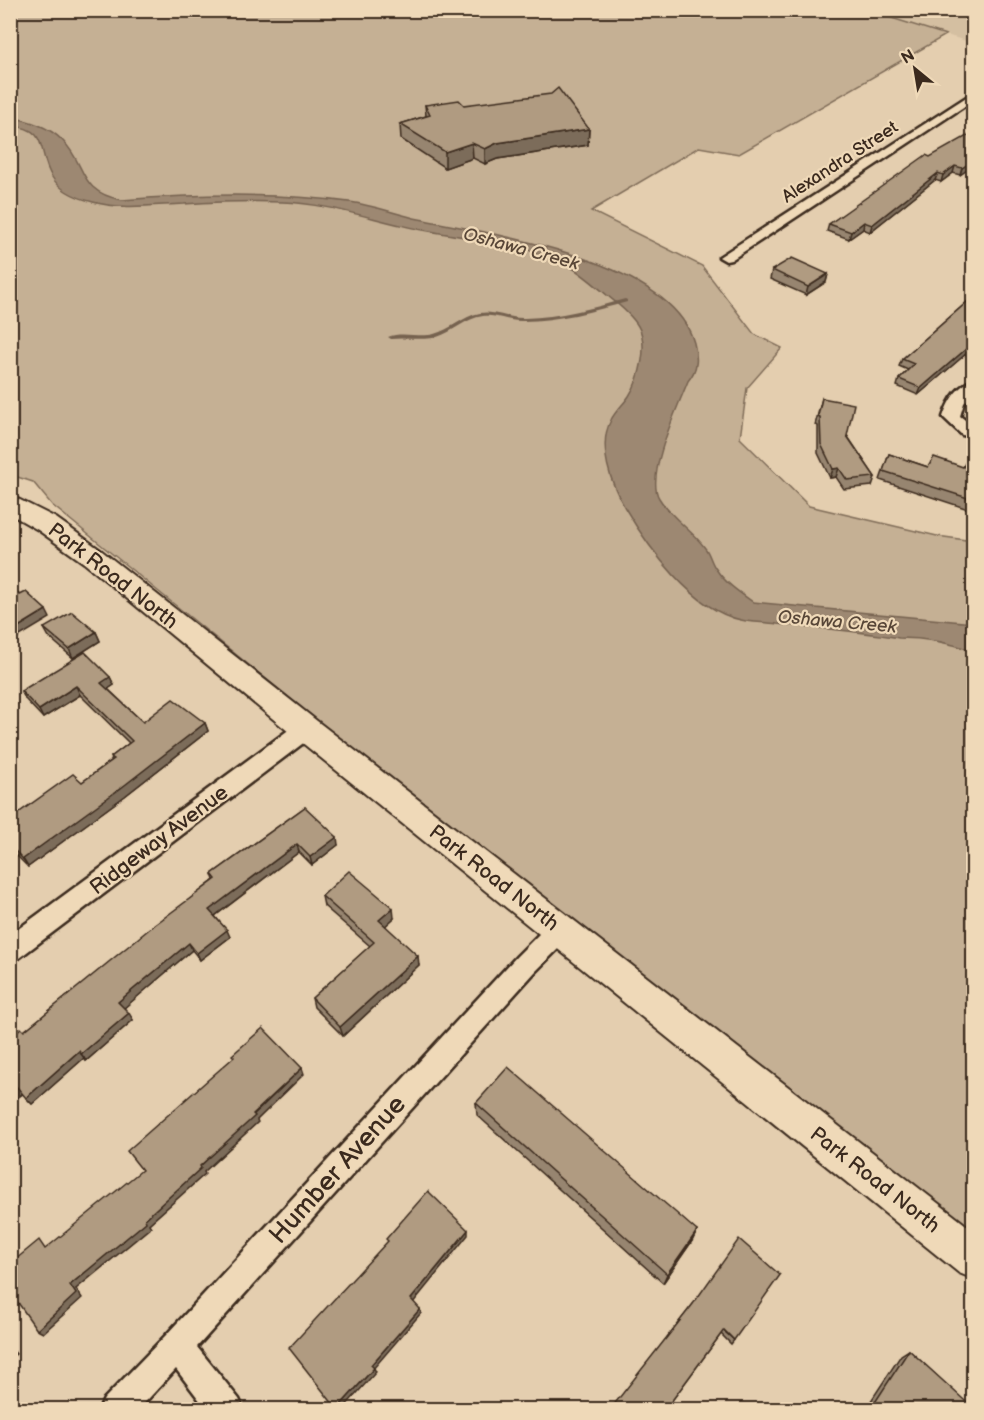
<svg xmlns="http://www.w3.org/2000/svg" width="984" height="1420" font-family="'Balsamiq Sans',sans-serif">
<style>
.built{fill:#d4bfa1}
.green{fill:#c5b094;stroke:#806d59;stroke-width:1.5}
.water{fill:#9d8872;stroke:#766250;stroke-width:1.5}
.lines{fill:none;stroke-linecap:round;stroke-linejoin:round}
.stream{fill:#766250;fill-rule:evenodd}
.street-casing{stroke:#3b2a1e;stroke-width:5}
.secondary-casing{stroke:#3b2a1e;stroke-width:4}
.street{fill:#efd9b8;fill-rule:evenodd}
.secondary{fill:#efd9b8;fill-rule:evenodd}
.wall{fill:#97856f;stroke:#3b2a1e;stroke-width:1.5}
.shaded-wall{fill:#7b6c5a;stroke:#3b2a1e;stroke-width:1.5}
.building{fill:#b09b81;stroke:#3b2a1e;stroke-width:1.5}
.labels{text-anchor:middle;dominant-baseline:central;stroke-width:4.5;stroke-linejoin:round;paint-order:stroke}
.far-street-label{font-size:18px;fill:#3b2a1e;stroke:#efd9b8}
.far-water-label{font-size:18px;font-style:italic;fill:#584637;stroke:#efd9b8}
.street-label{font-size:21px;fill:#3b2a1e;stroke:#efd9b8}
.near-street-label{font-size:26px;fill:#3b2a1e;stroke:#efd9b8}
</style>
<rect width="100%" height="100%" fill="#e4ceaf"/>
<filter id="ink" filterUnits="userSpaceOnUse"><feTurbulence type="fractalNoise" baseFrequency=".0167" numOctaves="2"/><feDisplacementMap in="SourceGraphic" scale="12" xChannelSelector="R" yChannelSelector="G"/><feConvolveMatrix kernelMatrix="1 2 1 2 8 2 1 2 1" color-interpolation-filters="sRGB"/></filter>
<g filter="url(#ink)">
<path class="built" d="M866,11H973V43L946,35Z"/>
<path class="green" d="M866,10L946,35L739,154L699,147L591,211L702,266L754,334L782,348L747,388L740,438L809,506L937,536L973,541V1265L313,717L52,505L33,482L11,475V11Z"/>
<path class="water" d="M11,117C29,121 48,126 62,140C88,165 76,191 122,200C196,194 274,192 349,202C373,205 396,214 419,219C492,234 671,260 694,343C698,358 698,369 688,381C679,404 645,476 659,498C671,518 692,530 705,548C710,554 711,563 716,569C725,583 740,593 753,602L973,623V651C948,642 926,638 899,638C859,631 818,628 777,624C765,622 752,623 741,620C693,610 648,547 625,508C611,484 597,446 611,420C615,411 624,404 629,396C640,379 649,344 638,326C631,314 618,304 608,296C595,285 583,274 569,266C515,238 454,239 396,224C359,215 321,203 282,202C250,201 217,202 184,204C155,205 122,210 93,202C77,198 60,191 52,177C37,153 50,128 11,126Z"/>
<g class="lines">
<path class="stream" d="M625,299L627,300V302C593,311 558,321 523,321C509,322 496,314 483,316C466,318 453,332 437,337C422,341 406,337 391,339L388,337C402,331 419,338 434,334C450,330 463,316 480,313C494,310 509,319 525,318C559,317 593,308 625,299Z"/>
<defs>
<g id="street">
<path d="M974,92V100L731,260L726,261L719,257Z"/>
<path d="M974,380V394L964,403L960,416L974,427V437L962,435L943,417C948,402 957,385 974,380Z"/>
<path d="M306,721L314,723L317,729L314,735L19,958L10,961V935L298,723Z"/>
<path d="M560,919L569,922L572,930L569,938L535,972L197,1347L239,1399L244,1410H207L176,1369L138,1410H99L104,1399L166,1335L517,956L551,922Z"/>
</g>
<path id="secondary" d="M10,495L56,518L102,551L317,721L974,1231V1279L959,1273L295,737L84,563L38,530L10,514Z"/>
</defs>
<use href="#street" class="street-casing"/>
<use href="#secondary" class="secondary-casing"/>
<use href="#street" class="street"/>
<use href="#secondary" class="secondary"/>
</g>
<g class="wall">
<path d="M939,10H974V20Z"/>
<path d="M425,105H464L589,129L588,145L497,159L485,164L473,158L445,168L401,139L400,124L426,116Z"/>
<path d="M930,157L974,165L960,175L953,173L941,182L935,180L870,232L863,229L849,239L827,231L829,224Z"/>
<path d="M772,270L828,274L826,282L806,295L770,279Z"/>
<path d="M974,296V347L918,395L897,386L899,379L908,370L899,366L902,359Z"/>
<path d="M822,398L875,477L872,486L844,489L836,477L830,478L818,453V426L815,425Z"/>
<path d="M889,454L928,467H963L974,465V511L880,480Z"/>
<path d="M44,628L96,632L100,641L73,658L49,637Z"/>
<path d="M110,677L114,685L108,689L143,722L205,723L208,731L125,796L28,867L10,849V819L82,782L112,760L111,757L129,743L80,695L43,718L26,700L21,691Z"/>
<path d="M305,807L338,845L312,865L299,852L215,916L230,937L200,960L192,950L124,1008L133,1020L86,1061L84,1058L32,1104L23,1094L10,1103V1037L24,1031L214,880L212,874Z"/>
<path d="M322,896L394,918L385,926L419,965L343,1036L314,1007L312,998L370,946L324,906Z"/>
<path d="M476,1103L697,1231L692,1241L663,1283L477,1115Z"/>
<path d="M693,1304L734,1340L731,1344L721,1334L665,1410H611Z"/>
<path d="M909,1350L974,1410H865L901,1355Z"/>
</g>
<g class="shaded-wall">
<path d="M589,129L588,145L497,159L485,164V149L497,143Z"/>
<path d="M472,143L473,158L445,168V152Z"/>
<path d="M974,160V165L960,175L962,168Z"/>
<path d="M955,166L953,173L941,182L943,175Z"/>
<path d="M938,173L935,180L870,232L872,225Z"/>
<path d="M864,222L863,229L849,239L851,232Z"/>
<path d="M828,274L826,282L806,295L808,287Z"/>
<path d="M974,342V347L918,395L921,388Z"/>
<path d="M839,468L836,477L830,478L833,469Z"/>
<path d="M46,610L50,618L10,642V632Z"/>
<path d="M96,632L100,641L73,658L69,649Z"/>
<path d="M110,677L114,685L105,691L101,683Z"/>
<path d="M76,686L80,695L43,718L39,710Z"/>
<path d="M205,723L208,731L125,796L28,867L23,859Z"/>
<path d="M337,837L338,845L312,865L310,857Z"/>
<path d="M297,844L299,852L212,918L209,910Z"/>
<path d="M393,908L394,918L381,930L379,920Z"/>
<path d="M227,930L230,937L200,960L197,953Z"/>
<path d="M189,943L192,950L123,1009L118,1002Z"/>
<path d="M418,956L419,965L343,1036L340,1027Z"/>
<path d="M129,1013L133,1020L86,1061L81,1054Z"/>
<path d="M79,1051L84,1058L32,1104L26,1098Z"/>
<path d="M302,1068L304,1074L257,1120L258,1122L204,1172L205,1174L149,1224L151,1227L76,1289L82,1298L43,1333L37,1330L70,1285L145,1219Z"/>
<path d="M17,1087L23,1093L10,1103V1092Z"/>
<path d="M468,1230V1235L412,1304L411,1299Z"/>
<path d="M697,1231L692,1241L663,1283L667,1274Z"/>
<path d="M420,1309L421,1313L373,1369L371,1365Z"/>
<path d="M10,1347L16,1354L10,1359Z"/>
<path d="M374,1368L376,1372L342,1410H338L337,1409Z"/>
</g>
<g class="building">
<path d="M558,88L589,129L497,143L485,149L472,143L445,152L400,124L430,115L425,105L459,100L464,105L551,94Z"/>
<path d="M974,132V160L962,168L955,166L943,175L938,173L872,225L864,222L851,232L829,224L926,155L930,157Z"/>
<path d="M792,258L828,274L808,287L772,270Z"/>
<path d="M974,296V342L921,388L899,379L914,364L902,359Z"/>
<path d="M822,398L854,404L847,436L875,477L847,480L839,468L833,469L821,444L820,417L818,416Z"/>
<path d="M889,454L928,467L934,457L963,467L965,463L974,465V500L883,471Z"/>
<path d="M10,586L20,595L26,592L46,610L10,632Z"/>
<path d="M72,612L96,632L69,649L44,628Z"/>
<path d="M85,652L110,677L101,683L143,722L173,699L205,723L121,788L23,859L10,846V819L73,774L82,782L114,759L111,757L132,741L76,686L39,710L21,691Z"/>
<path d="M305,807L337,837L310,857L297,844L209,910L227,930L197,953L189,943L118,1002L129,1013L81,1054L79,1051L26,1098L17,1087L10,1092V1037L21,1028L24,1031L153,926L216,879L212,874Z"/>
<path d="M349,871L393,908L379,920L418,956L340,1027L312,998L374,942L322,896Z"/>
<path d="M263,1028L302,1068L253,1114L255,1116L200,1166L201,1168L145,1219L146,1222L70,1285L76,1294L37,1330L10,1291V1264L39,1240L45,1249L142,1170L127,1151L234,1057L232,1055Z"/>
<path d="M508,1067L697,1231L667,1274L476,1103Z"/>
<path d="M428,1191L468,1230L411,1299L420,1309L371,1365L374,1368L337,1409L289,1348L388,1241L386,1239Z"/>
<path d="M739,1239L780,1275L734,1340L724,1330L665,1410H614L612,1407L693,1304Z"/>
<path d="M909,1350L974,1409V1410H870Z"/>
</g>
</g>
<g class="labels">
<g class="far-street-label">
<text transform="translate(840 162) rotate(-33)">Alexandra Street</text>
</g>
<g class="far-water-label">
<text transform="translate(521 249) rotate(15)">Oshawa Creek</text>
<text transform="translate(837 622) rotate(5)">Oshawa Creek</text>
</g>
<g class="street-label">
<text transform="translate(113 576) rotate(38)">Park Road North</text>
<text transform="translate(159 840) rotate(-37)">Ridgeway Avenue</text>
<text transform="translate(494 878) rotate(38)">Park Road North</text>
<text transform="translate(875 1180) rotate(38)">Park Road North</text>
</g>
<g class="near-street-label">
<text transform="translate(338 1170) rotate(-48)">Humber Avenue</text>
</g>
</g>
<rect width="984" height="1420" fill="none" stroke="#efd9b8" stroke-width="36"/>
<rect x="18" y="18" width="948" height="1384" fill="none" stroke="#3b2a1e" stroke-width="2" filter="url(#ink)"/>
<g transform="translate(915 69) rotate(330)" stroke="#efd9b8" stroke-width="4.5" paint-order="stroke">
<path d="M0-4.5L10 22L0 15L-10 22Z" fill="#3b2a1e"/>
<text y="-9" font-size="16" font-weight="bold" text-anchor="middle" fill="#3b2a1e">N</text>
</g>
</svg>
